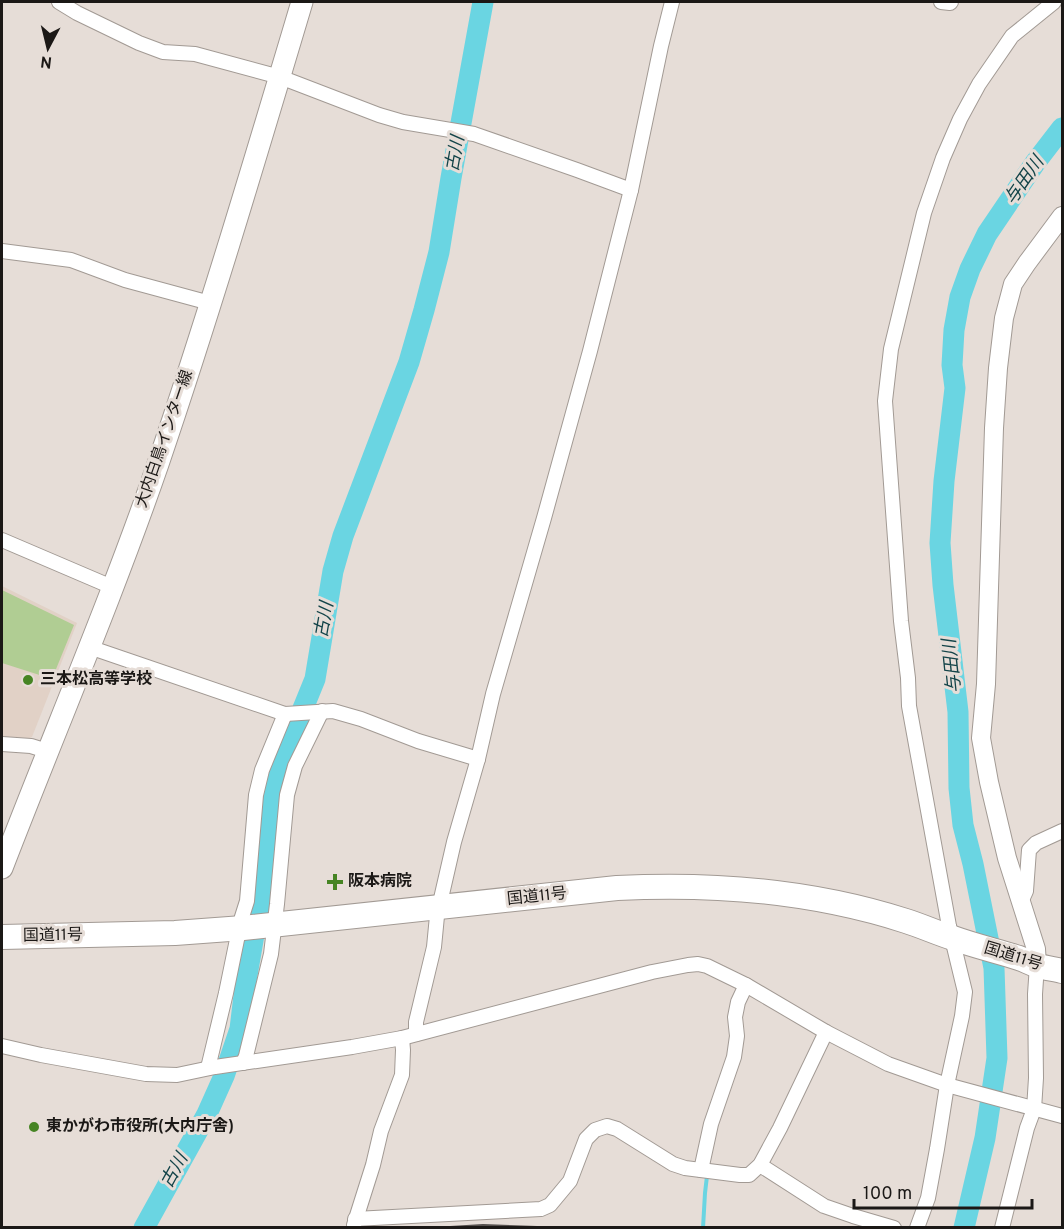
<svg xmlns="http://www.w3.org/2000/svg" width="1064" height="1229" font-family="Overpass,'Noto Sans JP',sans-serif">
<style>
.built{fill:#e1d1c6}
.green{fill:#b0cd93}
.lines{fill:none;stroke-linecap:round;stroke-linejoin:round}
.stream{stroke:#6ad5e2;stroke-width:4}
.river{stroke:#6ad5e2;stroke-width:21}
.street-casing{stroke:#a29a94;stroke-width:16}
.secondary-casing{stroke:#a29a94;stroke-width:20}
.primary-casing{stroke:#a29a94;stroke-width:23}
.highway-casing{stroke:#a29a94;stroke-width:26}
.street{stroke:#fff;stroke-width:14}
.secondary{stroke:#fff;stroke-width:18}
.primary{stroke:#fff;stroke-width:21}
.highway{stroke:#fff;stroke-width:24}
.rail{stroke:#56514e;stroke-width:4}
.poi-dot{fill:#468423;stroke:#e6ddd7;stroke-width:2}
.labels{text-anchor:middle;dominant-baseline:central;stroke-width:6;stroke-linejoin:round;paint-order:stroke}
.street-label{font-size:16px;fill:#1b1816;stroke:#e6ddd7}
.poi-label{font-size:16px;font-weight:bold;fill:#1b1816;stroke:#e6ddd7;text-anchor:start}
.water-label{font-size:18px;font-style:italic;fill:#134449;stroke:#e6ddd7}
</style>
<rect width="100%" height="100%" fill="#e6ddd7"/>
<path class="built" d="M2,586L77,623L32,737L21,741L2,739Z"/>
<path class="green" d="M2,590L74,625L52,679L2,663Z"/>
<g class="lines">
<path class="stream" d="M703,1228L705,1193L707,1176"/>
<g class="river">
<path d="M144,1228L207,1114L224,1076L240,1029L245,987L265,871L268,804L280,765L315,679L333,571L343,536L409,362L424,310L439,252L451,178L483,2"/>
<path d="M964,1228L985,1138L997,1058L994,968L973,864L963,825L959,788L958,712L943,585L940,543L944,481L955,388L952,365L954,330L960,297L970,269L987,234L1035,163L1062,128"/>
</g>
<defs>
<g id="street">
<path d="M59,2L77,13L139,43L163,52L195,54L280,77L379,115L403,122L474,134L577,170L631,190"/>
<path d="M941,2L950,3L951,2"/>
<path d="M2,251L71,260L125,280L210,303"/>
<path d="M2,540L112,587"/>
<path d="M89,647L285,714L333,711L361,719L418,741L478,759"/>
<path d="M2,744L31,746L47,751"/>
<path d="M1021,902L1026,891L1029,850L1036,843L1062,831"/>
<path d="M416,1034V1022L434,947L437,916L454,842L478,759L493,694L544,518L590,351L631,190L661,46L672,2"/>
<path d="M2,1046L41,1055L146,1074L177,1075L215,1067L352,1047L402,1038L652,972L688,965L698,964L707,966L746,985L826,1032L888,1064L947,1085L1062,1116"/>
<path d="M243,1063L246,1056L271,954L277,904L287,795L295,766L322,711"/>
<path d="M208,1068L226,993L241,920L247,901L256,795L262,770L285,714"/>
<path d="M760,1165L824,1206L853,1216L894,1228"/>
<path d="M701,1170L711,1124L734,1057L737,1036L735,1017L738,1002L746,985"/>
<path d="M355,1219L541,1209L550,1205L570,1181L586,1139L595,1130L607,1126L617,1129L673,1164L685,1168L740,1175H749L760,1165L780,1128L826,1032"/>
<path d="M354,1225L373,1165L381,1131L402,1075L403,1050L402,1038"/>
<path d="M917,1228L928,1198L937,1149L947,1085L962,1016L965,992L949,926L909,706L908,678L901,621L885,401L891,349L924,213L943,158L960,119L979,84L1012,36L1054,2"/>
<path d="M1002,1228L1027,1128L1034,1109L1036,1078L1035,994L1037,965"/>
</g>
<path id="secondary" d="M1037,965L1036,949L1007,858L989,782L981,738L986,684L994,428L998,368L1004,318L1013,284L1027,263L1062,216"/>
<path id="primary" d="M2,868C54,733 111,600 158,464C210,311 256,156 302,2"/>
<path id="highway" d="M2,937L175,933L243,928L617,888C715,883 813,891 906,921C922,926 937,933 953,938C975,946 997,951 1019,958C1025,960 1030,963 1036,965C1044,968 1054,969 1062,971"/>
</defs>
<use href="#street" class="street-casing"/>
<use href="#secondary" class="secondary-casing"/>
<use href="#primary" class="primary-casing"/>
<use href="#highway" class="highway-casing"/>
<use href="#street" class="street"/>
<use href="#secondary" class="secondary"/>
<use href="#primary" class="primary"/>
<use href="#highway" class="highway"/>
<path class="rail" d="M450,1228L483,1226L537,1228"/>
</g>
<g class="poi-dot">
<circle cx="28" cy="680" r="6"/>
<path d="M332 873h6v6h6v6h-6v6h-6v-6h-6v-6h6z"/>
<circle cx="34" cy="1127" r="6"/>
</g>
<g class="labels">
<g class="street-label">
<text transform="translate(165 439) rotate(-71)">大内白鳥インター線</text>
<text transform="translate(537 897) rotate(-6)">国道11号</text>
<text transform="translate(53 936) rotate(-1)">国道11号</text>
<text transform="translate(1013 957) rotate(17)">国道11号</text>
</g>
<g class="poi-label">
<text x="40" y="680">三本松高等学校</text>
<text x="348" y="882">阪本病院</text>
<text x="46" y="1127">東かがわ市役所(大内庁舎)</text>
</g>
<g class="water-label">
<text transform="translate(456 154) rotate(-80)">古川</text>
<text transform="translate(1025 181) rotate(-55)">与田川</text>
<text transform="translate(325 620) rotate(-80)">古川</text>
<text transform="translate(953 666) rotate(-96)">与田川</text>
<text transform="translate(175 1171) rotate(-61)">古川</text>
</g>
</g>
<rect width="1064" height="1229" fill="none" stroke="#1b1816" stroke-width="6"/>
<g transform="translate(48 48) rotate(187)" stroke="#e6ddd7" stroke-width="4.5" paint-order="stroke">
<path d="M0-4.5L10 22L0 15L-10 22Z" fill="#1b1816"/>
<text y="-9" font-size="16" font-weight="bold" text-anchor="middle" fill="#1b1816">N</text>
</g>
<path d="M854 1199v9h178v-9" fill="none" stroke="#1b1816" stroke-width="3"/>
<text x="863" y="1199" font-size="18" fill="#1b1816" stroke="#e6ddd7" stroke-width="4.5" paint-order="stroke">100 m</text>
</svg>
